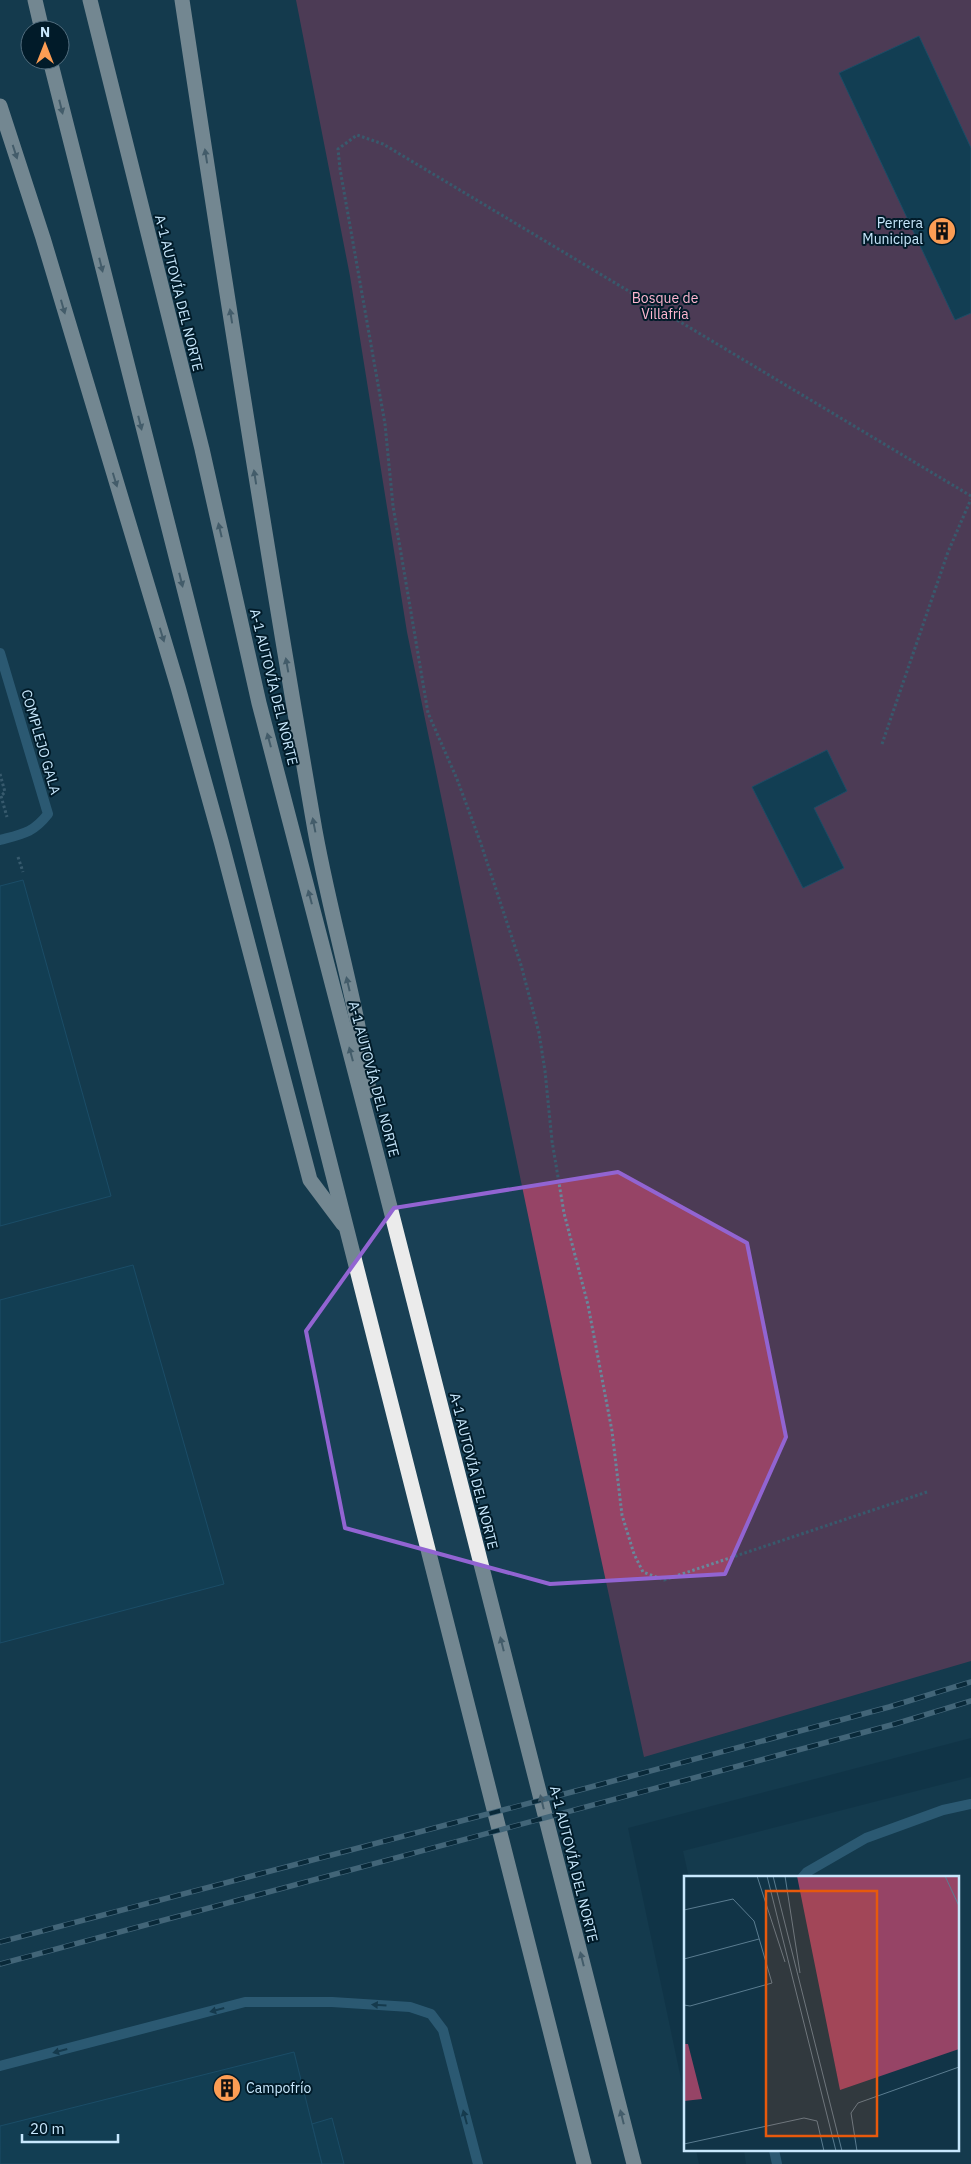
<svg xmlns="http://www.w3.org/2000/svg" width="971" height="2164" viewBox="0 0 971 2164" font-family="'IBM Plex Sans',sans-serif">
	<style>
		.built { fill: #194055; fill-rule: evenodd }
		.forest { fill: #964466 }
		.building { fill: #164963; stroke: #276a8d }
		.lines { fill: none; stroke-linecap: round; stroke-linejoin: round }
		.path { stroke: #67889c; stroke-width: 3; stroke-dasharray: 2.5 2.5; stroke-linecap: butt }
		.service { stroke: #4c86a7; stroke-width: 10 }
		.motorway { stroke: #ebebeb; stroke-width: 15 }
		.rail-casing { stroke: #7fa0b4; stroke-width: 5.5 }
		.rail { stroke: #011b29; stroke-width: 4; stroke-dasharray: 11; stroke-linecap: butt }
		.oneway { fill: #828d94 }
		.oneway2 { fill: #1b4055 }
		.marked { fill: none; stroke: #9264d2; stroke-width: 4; stroke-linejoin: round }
		.labels { text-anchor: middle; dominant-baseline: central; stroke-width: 4; stroke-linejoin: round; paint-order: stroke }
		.poi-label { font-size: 14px; fill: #c8e8fd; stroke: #011b29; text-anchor: end }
		.street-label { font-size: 14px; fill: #c8e8fd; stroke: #011b29 }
		.park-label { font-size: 14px; fill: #feb7d0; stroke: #011b29 }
		.inset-road { fill: none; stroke: #5a7c90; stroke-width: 1 }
		.view { fill: #e8590c; fill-opacity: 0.15; stroke: #e8590c; stroke-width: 2.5 }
		.inset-edge { fill: none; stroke: #c8e8fd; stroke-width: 2.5 }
	</style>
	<rect width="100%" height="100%" fill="#113447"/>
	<!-- built -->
	<g class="built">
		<path d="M0,0H971V1738L628,1828L685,2098V2150H696L699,2164H0ZM30,30H60V60H30Z"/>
		<path d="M971,1777V2164H746L744,2150H957V1878H689L683,1851Z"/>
	</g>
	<!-- forest -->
	<path class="forest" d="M296,0H971V1661L644,1757L561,1374L407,632L350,276Z"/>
	<!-- building -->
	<g class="building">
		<path d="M919,36L971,148V313L955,320L839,73Z"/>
		<path d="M827,750L847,791L814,808L844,868L803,888L752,787Z"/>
		<path d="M23,880L111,1196L0,1226V886Z"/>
		<path d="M133,1265L224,1584L0,1643V1300Z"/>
		<path d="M294,2052L322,2164H0V2126Z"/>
		<path d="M332,2118L344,2164H322L312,2124Z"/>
	</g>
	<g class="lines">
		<!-- path -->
		<g class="path">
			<path d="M882,744L948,552L971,499"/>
			<path d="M0,774L5,792L1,796"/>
			<path d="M1,796L7,817"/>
			<path d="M18,857L23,872"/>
			<path d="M927,1492L664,1580L643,1572L634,1554L622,1515L612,1431L588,1305L564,1213L552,1141L545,1071L539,1033L521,965L480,841L457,779L428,713L393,506L385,424L340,169L338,149L357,135L383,144L971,496"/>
		</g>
		<!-- service -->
		<g class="service">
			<path d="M0,653L48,814C33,833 23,834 0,840"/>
			<path d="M802,1878L807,1872L866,1838L943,1810L971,1804"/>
			<path d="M0,2066L245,2002H332L410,2007L431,2014L443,2030L478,2164"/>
			<path d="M774,2150L777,2164"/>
		</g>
		<!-- motorway -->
		<g class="motorway">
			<path d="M35,0L42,30"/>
			<path d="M90,0L202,449L259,703L376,1152L634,2164"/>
			<path d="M182,0C223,273 266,546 313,819C328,910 357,999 369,1091"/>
			<path d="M50,60L584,2164"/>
			<path d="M0,106L43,238L178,687L221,841L310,1180L343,1224"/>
		</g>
		<defs>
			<g id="rail">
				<path d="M0,1942L587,1788L889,1707L971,1682"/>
				<path d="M0,1964L895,1724L971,1701"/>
			</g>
		</defs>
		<!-- rail casing -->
		<use href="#rail" class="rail-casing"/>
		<!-- rail -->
		<use href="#rail" class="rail"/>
	</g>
	<!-- one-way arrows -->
	<defs><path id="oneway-solid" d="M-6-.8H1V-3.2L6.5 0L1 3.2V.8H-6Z" transform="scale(1.25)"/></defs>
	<g class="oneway">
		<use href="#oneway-solid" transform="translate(61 107) rotate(76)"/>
		<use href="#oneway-solid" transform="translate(15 152) rotate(72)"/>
		<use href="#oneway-solid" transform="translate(206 156) rotate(-99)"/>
		<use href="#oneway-solid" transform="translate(101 265) rotate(76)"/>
		<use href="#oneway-solid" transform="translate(63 307) rotate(74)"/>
		<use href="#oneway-solid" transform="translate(231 316) rotate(-99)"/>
		<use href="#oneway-solid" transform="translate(140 423) rotate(76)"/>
		<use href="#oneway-solid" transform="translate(255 477) rotate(-99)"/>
		<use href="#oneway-solid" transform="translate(115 480) rotate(73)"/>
		<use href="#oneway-solid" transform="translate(220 530) rotate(-103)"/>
		<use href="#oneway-solid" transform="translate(181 580) rotate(76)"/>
		<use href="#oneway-solid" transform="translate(162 635) rotate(73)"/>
		<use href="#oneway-solid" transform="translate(287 665) rotate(-100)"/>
		<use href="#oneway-solid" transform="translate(269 740) rotate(-105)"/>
		<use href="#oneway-solid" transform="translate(314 825) rotate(-101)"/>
		<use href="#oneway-solid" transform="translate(310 897) rotate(-105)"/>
		<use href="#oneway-solid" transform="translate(348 984) rotate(-103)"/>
		<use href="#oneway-solid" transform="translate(351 1054) rotate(-105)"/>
		<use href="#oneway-solid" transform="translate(502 1644) rotate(-104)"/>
		<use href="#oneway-solid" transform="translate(542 1802) rotate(-104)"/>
		<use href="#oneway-solid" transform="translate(582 1959) rotate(-104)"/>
		<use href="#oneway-solid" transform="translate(622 2117) rotate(-104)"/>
	</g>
	<g class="oneway2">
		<use href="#oneway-solid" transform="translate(379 2005) rotate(-176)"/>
		<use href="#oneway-solid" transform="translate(217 2010) rotate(165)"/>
		<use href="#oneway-solid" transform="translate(60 2051) rotate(165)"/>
		<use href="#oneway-solid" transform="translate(465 2117) rotate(-105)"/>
	</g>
	<!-- marked area -->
	<path d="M0 0H971V2164H0ZM618,1172L747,1243L786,1437L725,1574L550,1584L345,1528L306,1331L394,1208Z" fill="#113447" fill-opacity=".55" fill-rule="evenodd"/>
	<path class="marked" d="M618,1172L747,1243L786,1437L725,1574L550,1584L345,1528L306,1331L394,1208Z"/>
	<!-- icons -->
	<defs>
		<symbol id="building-disc" viewBox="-11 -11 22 22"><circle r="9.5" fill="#fc9d54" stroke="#011b29"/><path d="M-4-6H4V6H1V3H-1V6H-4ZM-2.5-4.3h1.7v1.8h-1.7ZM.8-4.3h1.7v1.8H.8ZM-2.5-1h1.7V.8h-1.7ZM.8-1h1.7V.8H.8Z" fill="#111"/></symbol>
	</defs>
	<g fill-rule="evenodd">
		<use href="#building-disc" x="926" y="215" width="32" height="32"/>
		<use href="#building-disc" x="211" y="2072" width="32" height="32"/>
	</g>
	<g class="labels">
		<!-- poi labels -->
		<g class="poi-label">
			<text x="923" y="223">Perrera<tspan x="923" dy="16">Municipal</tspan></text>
			<text x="246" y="2088" text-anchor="start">Campofrío</text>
		</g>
		<!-- street labels -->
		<g class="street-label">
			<text transform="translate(179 293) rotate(76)">A-1 AUTOVÍA DEL NORTE</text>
			<text transform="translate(274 687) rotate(76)">A-1 AUTOVÍA DEL NORTE</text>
			<text transform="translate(41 742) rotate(74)">COMPLEJO GALA</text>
			<text transform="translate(374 1079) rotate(75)">A-1 AUTOVÍA DEL NORTE</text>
			<text transform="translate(474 1471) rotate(76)">A-1 AUTOVÍA DEL NORTE</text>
			<text transform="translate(574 1864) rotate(76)">A-1 AUTOVÍA DEL NORTE</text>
		</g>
		<!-- park labels -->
		<g class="park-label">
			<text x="665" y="298">Bosque de<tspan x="665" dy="16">Villafría</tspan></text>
		</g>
	</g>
	<!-- overview -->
	<g transform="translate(684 1876)">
		<rect width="275" height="275" fill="#113447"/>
		<path d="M113,0H275V173L156,214ZM0,168H4L18,223L0,225Z" fill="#964466"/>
		<path class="inset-road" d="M73,0L101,86M83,0L152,275M89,0L158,275M101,0L116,97M261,0L275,30M0,34L49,23L70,45L88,107L6,130L0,129M0,83L75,63M0,268L120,242L133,245L140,275M173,275L167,237L174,227L275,191"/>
		<path class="view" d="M82,15H193V260H82Z"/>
		<rect width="275" height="275" class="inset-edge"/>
	</g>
	<!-- north arrow -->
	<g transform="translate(45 45)"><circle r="24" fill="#011b29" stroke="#516d7e"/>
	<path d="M0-4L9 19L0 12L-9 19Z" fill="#fc9d54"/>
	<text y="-8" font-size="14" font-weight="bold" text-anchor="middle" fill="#c8e8fd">N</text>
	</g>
	<!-- scale -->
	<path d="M22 2134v8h96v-8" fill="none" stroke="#c8e8fd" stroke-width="2.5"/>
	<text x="30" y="2134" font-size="15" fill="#c8e8fd" stroke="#011b29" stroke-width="4" paint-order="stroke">20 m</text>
</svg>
